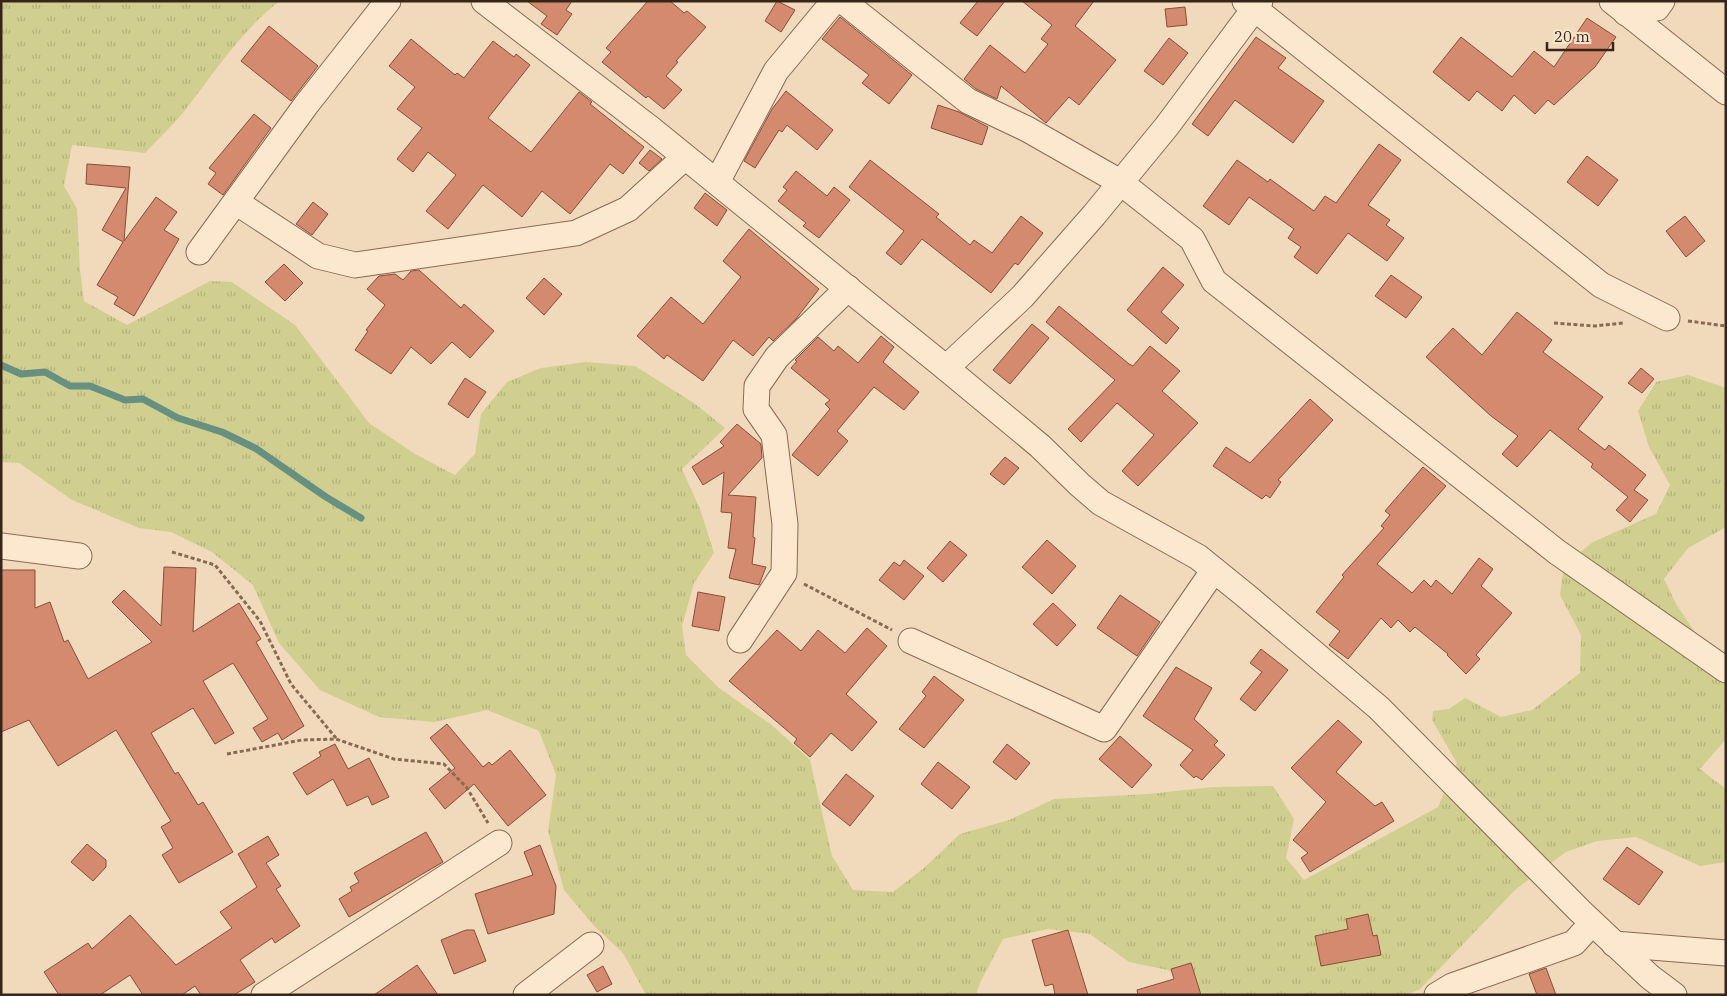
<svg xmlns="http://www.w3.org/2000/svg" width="1727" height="996" viewBox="0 0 1727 996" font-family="'IBM Plex Serif',serif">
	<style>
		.grass { fill: url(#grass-tufts) }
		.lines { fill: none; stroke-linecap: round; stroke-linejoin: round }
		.stream { stroke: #679080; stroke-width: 7 }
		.building { fill: #d38a6e; stroke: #8b4d38 }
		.minor-casing { stroke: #8a6954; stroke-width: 27 }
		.path { stroke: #8a6954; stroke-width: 3; stroke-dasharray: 4 2.5; stroke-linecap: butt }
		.minor { stroke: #fce8cf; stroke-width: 25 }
	</style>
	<defs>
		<pattern id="grass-tufts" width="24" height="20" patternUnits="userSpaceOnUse" patternTransform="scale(1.25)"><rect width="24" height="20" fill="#d0cf8f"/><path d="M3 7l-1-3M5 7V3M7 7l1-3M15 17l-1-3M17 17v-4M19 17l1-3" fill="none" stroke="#b3b27b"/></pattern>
	</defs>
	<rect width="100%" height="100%" fill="#f1dabc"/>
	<!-- grass -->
	<path class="grass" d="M1,1H280C240,31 213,75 182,114C171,127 157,140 145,153L72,145L64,186L77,209L80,270L84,301L127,325L210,281L232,282L295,325L369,423L415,454L455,475L475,454L481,414L507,382L541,368L586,362L635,366L694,403L725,428L682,469L700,509L714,553L694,583L682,626L686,655L719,688L773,726L810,760L832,856L853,890L893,892L924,868L960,834L1009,820L1054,799L1149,794L1212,787L1273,786L1294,819L1286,858L1304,880L1438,807L1457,763L1432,720L1433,711L1449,709L1465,698L1501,717L1532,710L1580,673L1581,635L1560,595L1564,565L1593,542L1656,514L1670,485L1649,447L1638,411L1656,382L1688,375L1726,388V527L1688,548L1664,579L1676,604L1725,677L1726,739L1700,769L1726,789V862L1700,866L1636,837L1597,841L1566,852L1515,890L1420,989L1407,995H1205L1168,970L1129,962L1090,934L1048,929L1003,939L980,983L976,995H646L623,953L595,927L564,890L548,831L556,775L539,731L487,710L434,722L379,717L320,690L279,643L253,585L212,552L171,532L139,528L72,500L19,463L1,462Z"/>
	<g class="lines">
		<!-- stream -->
		<path class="stream" d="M1,365L21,374L45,372L70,386H90L125,400L143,399L178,418L222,432L255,448L326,497L361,518"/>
	</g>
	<!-- building -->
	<g class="building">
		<path d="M527,1H572L566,10L572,14L557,35L541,24L547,16Z"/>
		<path d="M648,1H670L684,13L687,11L706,27L676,61L678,62L666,76L682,90L664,109L648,96L646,98L602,62L611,52L606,48Z"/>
		<path d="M777,1L795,10L781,32L765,21Z"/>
		<path d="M978,1H1005L977,36L960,23Z"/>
		<path d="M1022,1H1094L1075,26L1116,60L1079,105L1069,97L1046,123L1001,86L997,99L976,89L964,79L990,45L1025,73L1048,44L1041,39L1052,25Z"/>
		<path d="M1185,7L1187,25L1167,27L1165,9Z"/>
		<path d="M840,17L912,75L889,104L862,83L869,75L822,39Z"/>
		<path d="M1587,18L1616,37L1595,67L1554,105L1548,100L1535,114L1514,95L1502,111L1477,91L1469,101L1433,72L1461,37L1512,77L1534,51L1554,67Z"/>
		<path d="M269,26L318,66L291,101L241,61Z"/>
		<path d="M1256,37L1286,58L1278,68L1324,101L1293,143L1235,100L1208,136L1192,124Z"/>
		<path d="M1169,38L1188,53L1163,85L1144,71Z"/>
		<path d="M411,39L455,75L457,73L464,78L493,41L514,57L516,54L530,65L488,118L531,152L579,92L592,102L590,104L644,147L623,174L610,164L570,214L542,191L522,217L483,185L448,229L426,211L456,175L428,152L413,172L397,159L422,128L397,109L415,87L389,66Z"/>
		<path d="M786,91L833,130L817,150L787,125L782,132L779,130L755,168L744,161L772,109Z"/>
		<path d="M938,105L959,112L988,127L982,145L931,128Z"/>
		<path d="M254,114L271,128L223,195L208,184L216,173L209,168Z"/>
		<path d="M1379,144L1401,160L1368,205L1390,220L1386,225L1404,238L1387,261L1348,233L1317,274L1294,257L1301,247L1288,238L1294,229L1249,197L1229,225L1203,206L1237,160L1268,182L1270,179L1314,211L1325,196L1336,203Z"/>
		<path d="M650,150L662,159L649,171L639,163Z"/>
		<path d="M1587,156L1618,180L1598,206L1567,182Z"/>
		<path d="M870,160L939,214L936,217L970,245L974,240L992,253L1021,216L1043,233L1018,265L1015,263L991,293L922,239L901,265L886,253L904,231L849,187Z"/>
		<path d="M87,164L130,167L124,241L156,197L177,212L164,230L179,239L134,316L114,304L118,297L97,285L123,242L102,230L126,188L86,184Z"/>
		<path d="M796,171L827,196L834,187L850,200L819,238L803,226L806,223L778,201L787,190L783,187Z"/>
		<path d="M705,193L727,210L717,226L694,208Z"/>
		<path d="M313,202L328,214L312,235L296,224Z"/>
		<path d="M1685,216L1705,241L1686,257L1666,231Z"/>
		<path d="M749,229L819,289L796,319L773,341L769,337L753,356L733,340L703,381L667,355L664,359L637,336L671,297L703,324L741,277L723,261Z"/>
		<path d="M284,264L303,283L285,301L265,282Z"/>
		<path d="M1163,267L1184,285L1161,312L1179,328L1166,344L1127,310Z"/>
		<path d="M419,270L461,308L464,304L494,331L470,358L452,342L431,364L411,347L391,374L355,350L368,331L366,330L385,305L367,289L379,276L395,274L403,280L411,271Z"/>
		<path d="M1391,275L1422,297L1406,318L1375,296Z"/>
		<path d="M544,278L562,294L544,315L526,298Z"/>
		<path d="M1059,306L1129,364L1133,366L1150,346L1180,371L1162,391L1198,423L1138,486L1122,471L1154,435L1117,403L1081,442L1068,429L1115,380L1046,322Z"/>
		<path d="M1517,312L1552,340L1543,352L1603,397L1578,429L1605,450L1609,445L1646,475L1634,490L1648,500L1630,522L1616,510L1628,497L1591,467L1593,464L1550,430L1517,467L1502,454L1518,436L1491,416L1426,357L1453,328L1482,355Z"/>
		<path d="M1032,324L1049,338L1010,384L993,370Z"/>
		<path d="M881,336L894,347L883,362L919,392L904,410L874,387L837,431L848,441L818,476L792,455L830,409L825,404L830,400L791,368L797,361L795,360L818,337L834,351L838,346L858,363Z"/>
		<path d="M1641,368L1654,379L1642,393L1628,383Z"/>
		<path d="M465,378L486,392L468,418L448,404Z"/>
		<path d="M1310,399L1333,420L1278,480L1281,482L1270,498L1266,495L1262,499L1213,466L1226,447L1250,463Z"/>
		<path d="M737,424L761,444L762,458L728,495L756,497L753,537L755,538L752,564L766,567L759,585L729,578L736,549L728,548L732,513L721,512L724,472L703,485L692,467L724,446L720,442Z"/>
		<path d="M1005,457L1019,468L1004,485L990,474Z"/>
		<path d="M1423,467L1446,486L1377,564L1412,593L1424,580L1431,587L1436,580L1452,594L1479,558L1493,569L1481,586L1512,613L1476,655L1480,659L1466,674L1447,655L1448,654L1415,627L1410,632L1398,620L1391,628L1381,618L1348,659L1329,645L1340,631L1316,612L1344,577L1342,575L1384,528L1381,526L1390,515L1385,511Z"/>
		<path d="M1047,540L1076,566L1052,594L1022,567Z"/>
		<path d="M950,541L967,555L943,582L927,568Z"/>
		<path d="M904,560L924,576L904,600L879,580L894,562L900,566Z"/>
		<path d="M164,567L196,568L193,632L239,603L261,639L256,642L304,726L282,740L278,733L262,742L253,728L268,719L233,663L203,681L234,733L215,744L193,708L151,733L175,774L178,772L198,805L203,802L233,852L179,883L162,855L173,848L161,827L171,821L116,730L58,766L29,720L1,732V570H35V608L50,602L64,642L68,640L88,679L152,642L112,602L124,590L161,626Z"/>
		<path d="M698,592L725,597L719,631L692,626Z"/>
		<path d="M1120,595L1160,622L1137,656L1097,628Z"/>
		<path d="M1053,603L1076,625L1057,646L1033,624Z"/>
		<path d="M867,628L887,646L846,694L877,722L852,751L831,733L810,757L794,743L797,739L729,681L777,630L801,651L818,630L845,653Z"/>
		<path d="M1261,649L1288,670L1255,711L1240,699L1262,672L1250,663Z"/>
		<path d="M1176,667L1212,688L1194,719L1218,741L1214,745L1225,755L1202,780L1196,776L1194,778L1180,765L1193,750L1143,716Z"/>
		<path d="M934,676L964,700L924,748L899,729L926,696L922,692Z"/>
		<path d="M1338,720L1362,742L1336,772L1375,806L1382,802L1394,821L1310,872L1301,858L1308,853L1293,840L1326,802L1291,768Z"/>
		<path d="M447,724L483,767L489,762L492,765L510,750L546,795L508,826L474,784L445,809L429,789L455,768L430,738Z"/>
		<path d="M1120,736L1152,765L1132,788L1099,759Z"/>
		<path d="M335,744L348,769L369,758L389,797L372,805L368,796L347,806L333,779L307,795L293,773L321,756L319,752Z"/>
		<path d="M1007,744L1030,763L1016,780L993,762Z"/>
		<path d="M938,762L970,787L952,809L921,784Z"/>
		<path d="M846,774L874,796L850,826L822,804Z"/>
		<path d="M426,832L443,862L349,917L339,899L352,891L350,887L359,882L354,873Z"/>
		<path d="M268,836L279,855L266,863L281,886L276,889L300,926L275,943L272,938L240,960L255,982L234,995H201L195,986L182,995H143L130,975L100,995H59L44,972L88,943L92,949L130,915L176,965L232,928L220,912L257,887L238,854Z"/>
		<path d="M87,844L106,860V867L93,881L71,862Z"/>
		<path d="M540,845L556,886L554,914L488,934L475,894L533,875L524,852Z"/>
		<path d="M1627,847L1663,872L1639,905L1603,879Z"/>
		<path d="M1368,914L1373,936L1377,935L1381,955L1321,966L1315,936L1348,929L1346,919Z"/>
		<path d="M466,930H474L486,961L454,974L441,940Z"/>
		<path d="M1068,930L1088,995H1055L1053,984L1045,986L1032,940Z"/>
		<path d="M1191,963L1201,995H1138L1137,990L1174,979L1171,969Z"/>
		<path d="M417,965L438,995H374Z"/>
		<path d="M603,966L612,984L597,992L587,975Z"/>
		<path d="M1546,968L1556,995H1537L1529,974Z"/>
	</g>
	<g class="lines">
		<defs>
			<g id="minor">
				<path d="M484,1L651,129L946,368L1040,446L1080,485L1101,503L1198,557L1245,595L1379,708L1580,911L1650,977L1674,995"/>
				<path d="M843,1L968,101L1027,129L1120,182L1192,239L1214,281L1557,552L1726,670"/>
				<path d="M1245,1L1601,285L1667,318"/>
				<path d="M1612,1L1726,92"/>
				<path d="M1626,13L1657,8L1662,1"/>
				<path d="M717,182L776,71L834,1"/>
				<path d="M236,202L318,256L355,265L576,233L628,209L685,157"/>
				<path d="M199,252L306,105L388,1"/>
				<path d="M946,368L1022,297L1094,215L1167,126L1260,1"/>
				<path d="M1,546L79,556"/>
				<path d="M740,640L784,573L785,524L774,435L756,409L757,386L777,357L848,288"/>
				<path d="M911,641L1104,729L1214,570"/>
				<path d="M1614,944L1726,953"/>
				<path d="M264,995L499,843"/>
				<path d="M526,995L591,945"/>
				<path d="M1437,995L1452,986L1574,943L1592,923"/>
			</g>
		</defs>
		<!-- minor casing -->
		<use href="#minor" class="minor-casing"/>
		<!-- path -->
		<g class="path">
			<path d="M1688,321L1726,326"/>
			<path d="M1554,323L1595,326L1623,323"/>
			<path d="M172,552L215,565L260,621L291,684L336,738"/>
			<path d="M804,584L892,630"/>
			<path d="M227,754L302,740L336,739L394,759L444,764L467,788L488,823"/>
		</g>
		<!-- minor -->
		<use href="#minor" class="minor"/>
	</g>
	<!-- border -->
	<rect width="1727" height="996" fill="none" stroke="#38251a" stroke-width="5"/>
	<!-- scale -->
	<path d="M1547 42v8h66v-8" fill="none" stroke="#38251a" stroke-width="2.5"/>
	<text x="1554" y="42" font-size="15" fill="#38251a" stroke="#f8e5cc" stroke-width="4" paint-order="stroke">20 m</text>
</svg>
